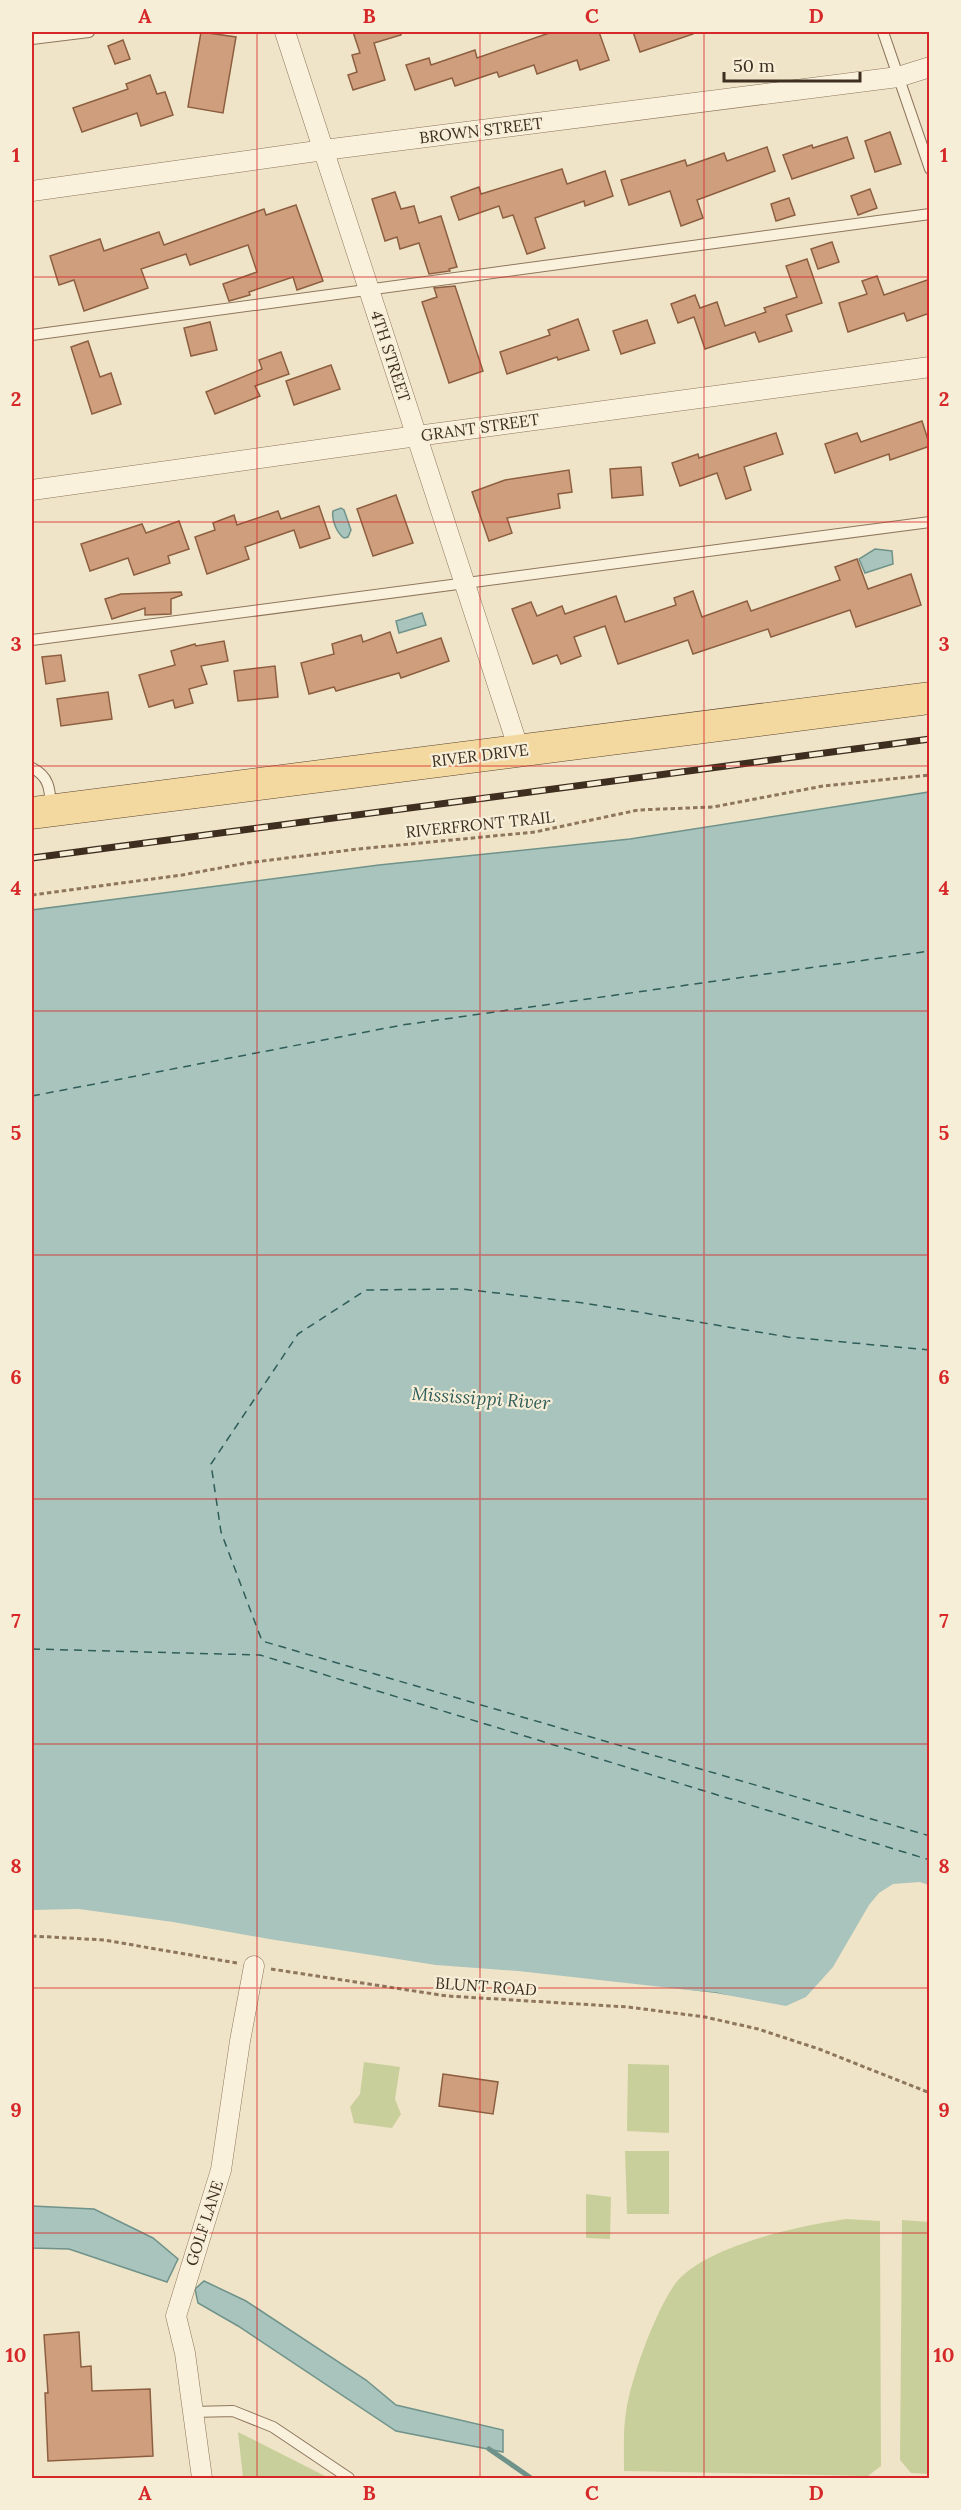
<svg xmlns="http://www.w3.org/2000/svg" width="961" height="2510" viewBox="0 0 961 2510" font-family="Lora,serif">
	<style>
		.green { fill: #c9cf9b }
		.water { fill: #a9c4bc; stroke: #6f938a; stroke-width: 1.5 }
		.pier { fill: #f0e4c8 }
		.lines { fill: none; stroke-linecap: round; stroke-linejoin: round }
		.stream { stroke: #6f938a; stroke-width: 5 }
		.ferry { stroke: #2f5d5a; stroke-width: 1.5; stroke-dasharray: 8 6; stroke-linecap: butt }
		.building { fill: #cf9f7d; stroke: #8d5f41; stroke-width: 1.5 }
		.lane-casing { stroke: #8d765c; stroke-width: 12 }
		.street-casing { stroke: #8d765c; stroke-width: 21 }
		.primary-casing { stroke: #5b4430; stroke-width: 33 }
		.path { stroke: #8d765c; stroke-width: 3; stroke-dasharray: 4.5 3; stroke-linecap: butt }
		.lane { stroke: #faf1dc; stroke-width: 10 }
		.street { stroke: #faf1dc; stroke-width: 20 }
		.primary { stroke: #f3d9a0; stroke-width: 32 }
		.rail-casing { stroke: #3d2e20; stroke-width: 7 }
		.rail { stroke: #f7eed8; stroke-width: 4.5; stroke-dasharray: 14; stroke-linecap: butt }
		.grid { fill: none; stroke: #d62828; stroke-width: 1.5; stroke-opacity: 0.55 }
		.labels { text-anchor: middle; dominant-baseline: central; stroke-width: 4.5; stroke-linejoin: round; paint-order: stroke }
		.street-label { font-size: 16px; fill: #3d2e20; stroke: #f7eed8 }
		.water-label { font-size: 18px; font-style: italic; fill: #2f5d5a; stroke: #f7eed8 }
		.neatline { fill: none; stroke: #d62828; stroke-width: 2 }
		.grid-label { font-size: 20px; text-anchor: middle; font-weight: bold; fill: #d62828 }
	</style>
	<rect width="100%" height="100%" fill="#f0e4c8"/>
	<!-- green -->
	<g class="green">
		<path d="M364,2062L400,2067L395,2099L401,2114L392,2128L354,2123L350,2107L360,2094Z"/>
		<path d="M628,2064L669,2065V2133L627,2131Z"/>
		<path d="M625,2151H669V2214H627Z"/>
		<path d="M586,2194L611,2197L610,2239L586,2238Z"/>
		<path d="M847,2219L880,2221L881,2466L868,2476L624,2471C624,2451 623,2431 626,2412C631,2378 655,2312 675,2284C703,2246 802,2225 847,2219Z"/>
		<path d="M902,2220L929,2222V2474L911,2473L900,2460Z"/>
		<path d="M238,2432L329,2478H243Z"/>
	</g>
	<!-- water -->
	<g class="water">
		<path d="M341,508L344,510L351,530L348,537L344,538C338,534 331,521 333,511Z"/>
		<path d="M875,549L892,551L893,564L865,573L859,559Z"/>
		<path d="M422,613L426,625L399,633L396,621Z"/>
		<path d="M929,792V1891L912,1886L879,1900L821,1994L785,2011L716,1993L425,1970L77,1911H32V910L379,865L630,839Z"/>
		<path d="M32,2206L94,2209L153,2238L178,2259L167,2282L69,2249L32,2248Z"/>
		<path d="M204,2281L246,2301L366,2380L396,2405L503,2430V2452L396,2431L238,2326L198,2303L195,2289Z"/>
	</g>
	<!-- pier -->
	<path class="pier" d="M920,1882L929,1885L930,1894L913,1889L881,1902L823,1996L785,2014L715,1996L425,1973L264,1948L77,1914H32V1910L79,1909L173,1922L269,1939L436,1965L518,1971L716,1993L786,2006L806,1997L833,1967L869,1905L879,1893L893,1884Z"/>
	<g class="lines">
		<!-- stream -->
		<path class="stream" d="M489,2449L531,2478"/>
		<!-- ferry -->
		<g class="ferry">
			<path d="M32,1096L402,1025L930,951"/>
			<path d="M930,1350L788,1337L584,1303L462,1289L366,1290L298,1334L211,1464L221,1532L262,1641L930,1836"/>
			<path d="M32,1649L260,1655L930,1860"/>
		</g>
	</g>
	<!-- building -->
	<g class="building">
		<path d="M201,32L236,37L223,113L188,107Z"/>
		<path d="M353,32H401V35L374,43L385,80L353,90L348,75L357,72L352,55L360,53Z"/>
		<path d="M552,32H599L609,60L580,70L577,60L537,74L534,65L499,77L497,72L455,86L452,78L415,90L406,65L429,58L431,65L475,50L477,58Z"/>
		<path d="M633,32H693V34L640,52Z"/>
		<path d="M123,40L130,59L115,64L108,46Z"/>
		<path d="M150,75L157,94L165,92L173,115L141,126L137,113L82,132L73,108L128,89L126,84Z"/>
		<path d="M890,132L901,164L875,172L865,141Z"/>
		<path d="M847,137L854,158L792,179L783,155L812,145L813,148Z"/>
		<path d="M767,147L775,171L697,200L703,218L681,226L670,191L629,205L621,180L685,160L687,166L724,153L727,161Z"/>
		<path d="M562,169L567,184L605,171L613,196L585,206L584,201L535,218L545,248L527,254L513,215L503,218L499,206L459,220L451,197L479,187L481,194Z"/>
		<path d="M870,189L877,208L858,215L851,196Z"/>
		<path d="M395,192L401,209L414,206L419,223L441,216L457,267L449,269L450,271L429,274L419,243L400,249L397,237L385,241L372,199Z"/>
		<path d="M789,198L795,215L776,221L771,204Z"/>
		<path d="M296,205L323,281L297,290L293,277L249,292L250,295L229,301L223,284L257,272L248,245L190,265L186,254L141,269L148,288L84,311L74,280L59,285L50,256L100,239L104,251L159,232L164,245L264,209L266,215Z"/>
		<path d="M832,242L839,262L818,269L811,249Z"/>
		<path d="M807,259L822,303L786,315L792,331L759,342L755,332L705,349L694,317L678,323L671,304L695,295L700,308L717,302L725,326L766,312L764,308L797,297L786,266Z"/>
		<path d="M877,276L884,295L930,279V313L907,321L904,313L848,332L839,303L867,294L862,281Z"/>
		<path d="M455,286L483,371L449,383L422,302L437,297L434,288Z"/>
		<path d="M578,319L589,350L558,360L557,357L507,374L500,352L550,335L548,330Z"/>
		<path d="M647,320L655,343L621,354L613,331Z"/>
		<path d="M210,322L217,350L191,356L184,328Z"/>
		<path d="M88,341L100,377L111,373L121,404L92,414L71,347Z"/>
		<path d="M281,352L289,374L255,386L260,396L215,414L206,392L262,369L259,360Z"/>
		<path d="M331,365L340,389L294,405L286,381Z"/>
		<path d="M922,421L930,446L890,460L889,454L835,473L825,444L857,433L861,442Z"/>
		<path d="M776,433L783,454L744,467L751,490L726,499L717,473L680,486L672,463L698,454L699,458Z"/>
		<path d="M641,467L643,495L612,498L610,469Z"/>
		<path d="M569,470L572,492L558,494L560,508L507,518L512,533L489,541L472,492L505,480Z"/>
		<path d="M396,495L413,543L373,556L357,509Z"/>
		<path d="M319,506L330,538L300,548L294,530L245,547L249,559L207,574L195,537L215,530L213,523L234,515L237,525L278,511L281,519Z"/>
		<path d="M179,521L189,549L168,556L170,563L134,575L128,558L90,571L81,544L142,524L146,533Z"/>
		<path d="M857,559L868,589L911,574L921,605L856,627L850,610L771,637L768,629L693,654L688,640L618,664L605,626L574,637L581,656L561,664L557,655L533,664L512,609L531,602L537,616L562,606L565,614L616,596L625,622L676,605L674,598L693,591L702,617L747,601L751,611L840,580L835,567Z"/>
		<path d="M181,592L182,595L171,599V614L145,615V608L112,619L105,599L121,594Z"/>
		<path d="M390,632L397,653L441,638L449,661L401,678L399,673L336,691L334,687L309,694L301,663L334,654L332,644L361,635L363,642Z"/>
		<path d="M224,641L228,661L201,666L207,684L189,689L193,703L175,708L173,700L149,707L139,675L175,665L171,651L195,644L196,646Z"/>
		<path d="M61,655L65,681L46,684L42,657Z"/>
		<path d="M275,666L278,697L238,701L234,671Z"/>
		<path d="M108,692L112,719L61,726L57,699Z"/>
		<path d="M443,2074L498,2082L493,2114L439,2106Z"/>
		<path d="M79,2332L81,2367L91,2366L92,2391L150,2389L153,2456L48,2461L45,2393H48L44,2335Z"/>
	</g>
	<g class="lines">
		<defs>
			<g id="lane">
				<path d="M883,32L930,169"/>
				<path d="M32,39L89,32"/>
				<path d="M32,335L930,214"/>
				<path d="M32,640L930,522"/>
				<path d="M32,768C49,776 50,789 51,807"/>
				<path d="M193,2412L233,2411L273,2427L349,2478"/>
			</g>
			<g id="street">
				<path d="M285,32L519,750"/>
				<path d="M32,191L324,150L898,77L930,67"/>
				<path d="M32,490L417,436L930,367"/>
				<path d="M202,2478L185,2353L176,2316L221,2170L240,2041L254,1966"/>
			</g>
			<path id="primary" d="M32,813L930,698"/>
		</defs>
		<!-- lane casing -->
		<use href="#lane" class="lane-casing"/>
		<!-- street casing -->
		<use href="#street" class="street-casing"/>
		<!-- primary casing -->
		<use href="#primary" class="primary-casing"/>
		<!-- path -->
		<g class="path">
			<path d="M32,895L182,875L247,863L358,849L535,832L638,810L713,807L823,786L930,775"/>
			<path d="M32,1936L104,1940L237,1963"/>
			<path d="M271,1969L447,1996L628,2007L705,2017L758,2029L819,2049L930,2093"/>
		</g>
		<!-- lane -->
		<use href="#lane" class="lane"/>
		<!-- street -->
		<use href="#street" class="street"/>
		<!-- primary -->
		<use href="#primary" class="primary"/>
		<defs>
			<path id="rail" d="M32,858L930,739"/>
		</defs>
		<!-- rail casing -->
		<use href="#rail" class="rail-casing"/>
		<!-- rail -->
		<use href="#rail" class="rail"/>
	</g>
	<!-- grid -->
	<path class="grid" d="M257,32V2478M480,32V2478M704,32V2478M32,277H930M32,522H930M32,766H930M32,1011H930M32,1255H930M32,1499H930M32,1744H930M32,1988H930M32,2233H930"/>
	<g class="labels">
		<!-- street labels -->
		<g class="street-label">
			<text transform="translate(481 130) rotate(-7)">BROWN STREET</text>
			<text transform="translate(391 356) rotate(72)">4TH STREET</text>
			<text transform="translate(480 427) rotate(-8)">GRANT STREET</text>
			<text transform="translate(480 755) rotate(-7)">RIVER DRIVE</text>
			<text transform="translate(480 824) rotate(-6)">RIVERFRONT TRAIL</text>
			<text transform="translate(486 1986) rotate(4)">BLUNT ROAD</text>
			<text transform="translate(204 2223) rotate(-72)">GOLF LANE</text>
		</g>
		<!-- water labels -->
		<g class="water-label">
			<text transform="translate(481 1398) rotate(4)">Mississippi River</text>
		</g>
	</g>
	<!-- border -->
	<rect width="961" height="2510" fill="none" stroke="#f7eed8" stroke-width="66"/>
	<!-- scale -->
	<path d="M724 72v9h136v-9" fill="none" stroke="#3d2e20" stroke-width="3"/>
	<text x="733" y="72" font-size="18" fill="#3d2e20" stroke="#f7eed8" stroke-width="4.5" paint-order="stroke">50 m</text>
	<rect x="33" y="33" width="895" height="2444" class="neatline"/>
	<g class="grid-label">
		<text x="145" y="23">A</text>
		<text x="369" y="23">B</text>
		<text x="592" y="23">C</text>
		<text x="816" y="23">D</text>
		<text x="16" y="162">1</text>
		<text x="944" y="162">1</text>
		<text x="16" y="406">2</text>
		<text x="944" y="406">2</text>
		<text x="16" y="651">3</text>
		<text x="944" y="651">3</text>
		<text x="16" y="895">4</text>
		<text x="944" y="895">4</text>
		<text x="16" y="1140">5</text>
		<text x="944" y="1140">5</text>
		<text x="16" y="1384">6</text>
		<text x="944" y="1384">6</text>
		<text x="16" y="1628">7</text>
		<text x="944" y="1628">7</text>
		<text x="16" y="1873">8</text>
		<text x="944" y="1873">8</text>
		<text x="16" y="2117">9</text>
		<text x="944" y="2117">9</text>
		<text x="16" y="2362">10</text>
		<text x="944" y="2362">10</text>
		<text x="145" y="2500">A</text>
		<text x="369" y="2500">B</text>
		<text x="592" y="2500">C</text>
		<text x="816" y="2500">D</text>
	</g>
</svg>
